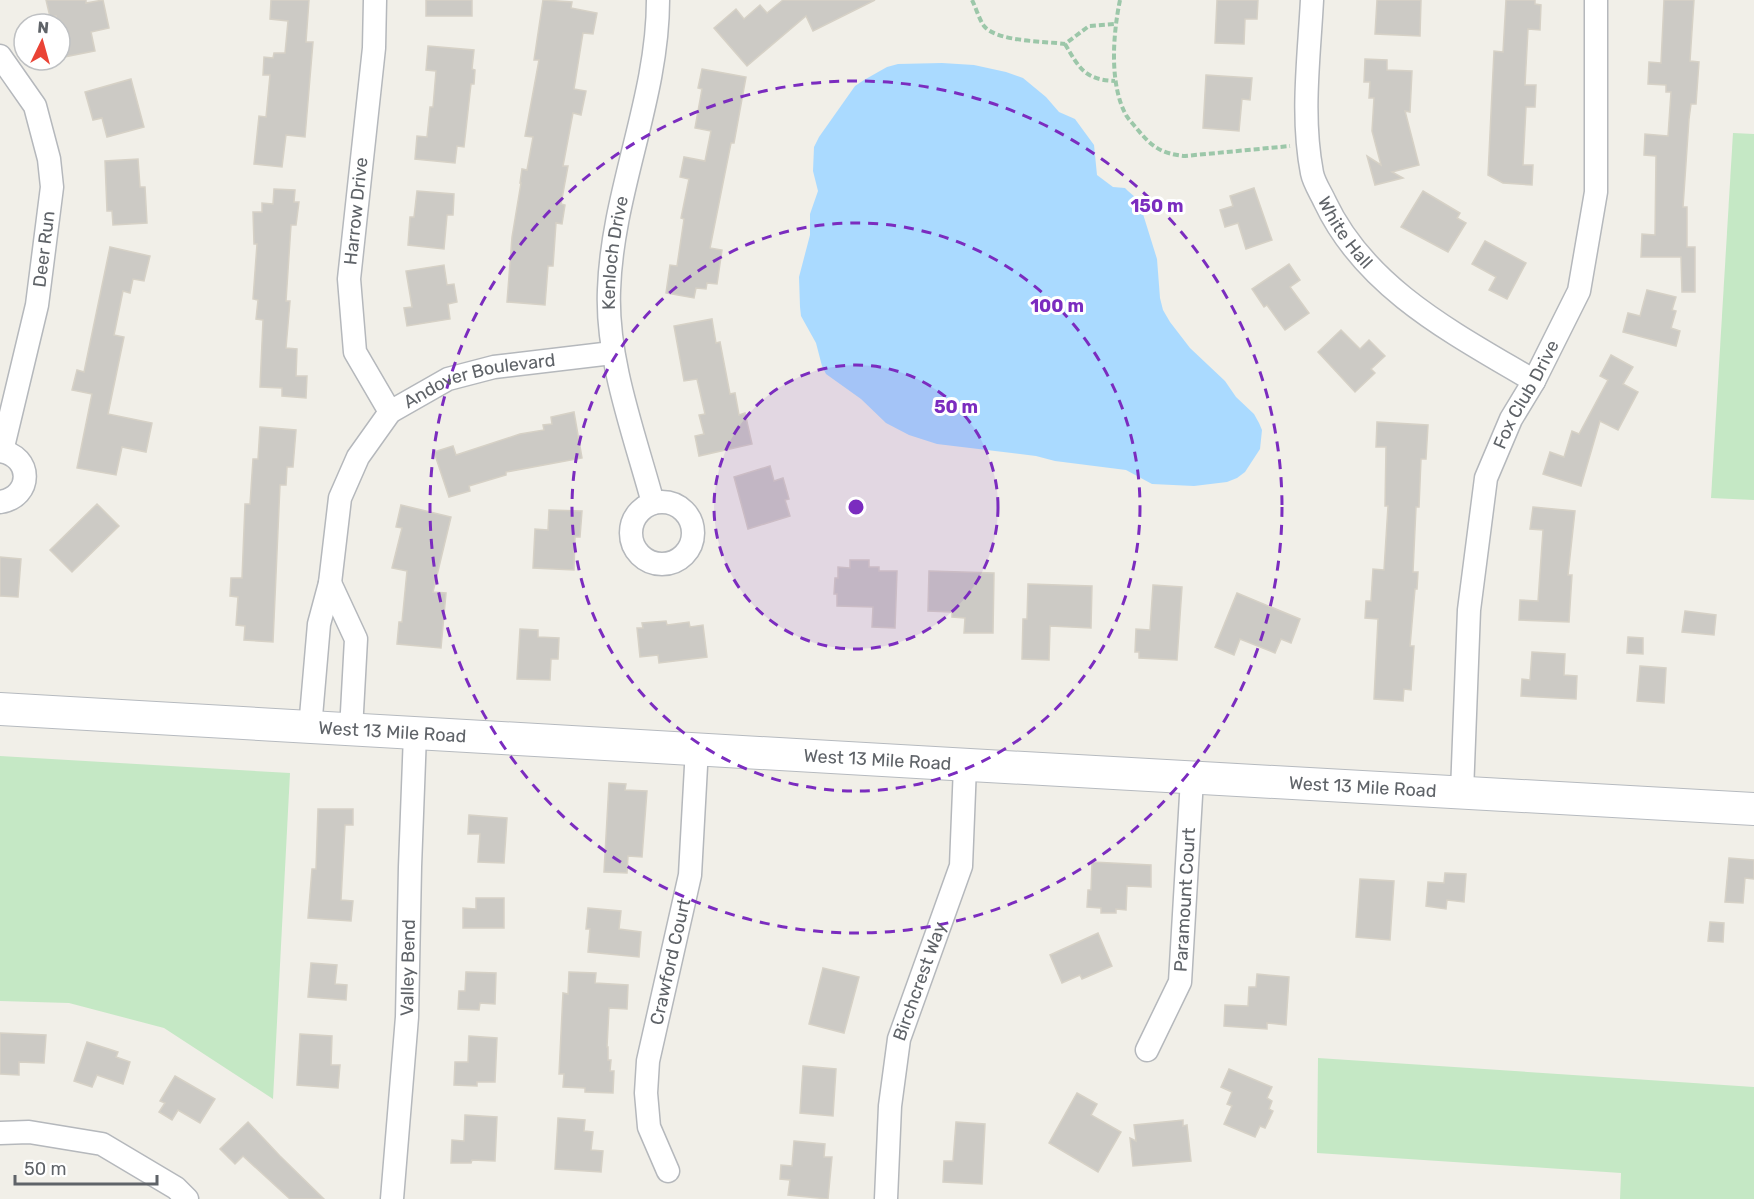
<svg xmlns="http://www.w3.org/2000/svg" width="1754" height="1199" viewBox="0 0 1754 1199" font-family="Rubik,sans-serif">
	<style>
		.green { fill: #c5e8c5 }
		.water { fill: #aadaff }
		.building { fill: #cccac5; stroke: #d6d1c6; stroke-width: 1.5 }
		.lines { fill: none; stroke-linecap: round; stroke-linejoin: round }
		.street-casing { stroke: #b5b8bc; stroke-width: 25 }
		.secondary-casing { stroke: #b6babf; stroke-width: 34 }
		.path { stroke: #9cc7a9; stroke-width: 4; stroke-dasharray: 6 3; stroke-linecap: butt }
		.street { stroke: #fff; stroke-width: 22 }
		.secondary { stroke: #fff; stroke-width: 32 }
		.ring { fill: none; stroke: #7b2cbf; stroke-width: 3; stroke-dasharray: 10 8 }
		.labels { text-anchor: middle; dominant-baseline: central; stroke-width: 6; stroke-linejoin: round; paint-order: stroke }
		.street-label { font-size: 18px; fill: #5f6368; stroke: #fff }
		.centre { fill: #7b2cbf; stroke: #fff; stroke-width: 3 }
		.ring-label { font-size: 18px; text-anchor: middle; font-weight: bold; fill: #7b2cbf; stroke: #fff; stroke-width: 6; stroke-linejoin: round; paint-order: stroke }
	</style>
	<rect width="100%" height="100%" fill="#f1efe8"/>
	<!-- green -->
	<g class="green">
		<path d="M1733,133L1754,134V500L1711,498Z"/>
		<path d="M0,756L290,773L273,1099L164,1028L69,1003L0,1001Z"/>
		<path d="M1318,1058L1754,1087V1199H1620L1621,1173L1317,1153Z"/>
	</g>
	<!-- water -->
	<path class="water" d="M942,63L974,65L1006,72L1023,78L1046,97L1059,112L1075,119L1094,145L1097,175L1113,187L1125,188L1128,191L1135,197L1143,214L1157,259L1160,298L1163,310L1170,322L1190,348L1225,381L1236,397L1254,414L1259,423L1262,430L1260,449L1245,472L1237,478L1227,482L1194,486L1152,484L1126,470L1055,461L1036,456L937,444L909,435L886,423L861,399L826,374L822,366L816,343L801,316L800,307L799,277L810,235V214L818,191L813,171L814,147L819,137L855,86L864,80L887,67L898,64Z"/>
	<!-- building -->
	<g class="building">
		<path d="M46,0H86V3L103,0L109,28L91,32L95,51L64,57L60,38V24H57L56,16L50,17Z"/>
		<path d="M271,0H309L306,42H313L305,137L286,135L282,167L254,164L259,116L266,117L270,75H263L264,57L273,58L274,53H285L288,21L270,19Z"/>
		<rect x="426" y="0" width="46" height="16"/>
		<path d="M543,0L572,2L571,8L597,13L593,34L583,33L574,89L586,91L581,115L573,113L563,166H568L561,204L565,205L562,224L556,223L553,266H548L545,305L507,302L512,237L521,183H520L522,169L527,170L533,137L525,136L539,60H534Z"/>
		<path d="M783,0H875L813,31L806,16L747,66L714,28L736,9L744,19L760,5L767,13Z"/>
		<path d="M1217,0H1258L1257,19H1245L1244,44L1215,43Z"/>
		<path d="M1377,0H1421L1420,36L1375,34Z"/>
		<path d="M1506,0H1535V4L1541,5L1540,30L1528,29L1525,85H1536L1535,107H1526L1523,165H1533L1532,185L1503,183L1488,175L1494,51L1503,52Z"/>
		<path d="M1664,0H1694L1690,61L1699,62L1696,104H1691L1689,119L1683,207H1687V247H1695V292H1682L1681,257H1641L1642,234L1655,235L1656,156L1644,155L1645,134L1668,136L1671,92H1666V85L1648,84L1649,62L1661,63Z"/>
		<path d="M428,46L474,50L472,69L475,70L474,84H471L464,147L457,146L455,163L415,159L417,136L427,137L430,107H433L436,71L426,70Z"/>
		<path d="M1365,59L1387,60V70L1412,71L1410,112L1405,111L1419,165L1392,172L1403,178L1375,185L1367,156L1381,165L1372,131L1374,98H1369L1370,82H1364Z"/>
		<path d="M702,69L746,77L734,143H731L710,248L722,250L717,284L707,283L706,289L696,288L694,298L666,293L670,265L677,266L684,219L681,218L689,179L680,177L684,157L705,161L711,131L695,128L702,89L698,88Z"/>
		<path d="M1206,75L1252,78L1250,100L1242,99L1239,131L1203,128Z"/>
		<path d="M131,79L144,127L107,137L102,118L93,120L85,92Z"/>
		<path d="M138,159L140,187H145L147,223L113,225L112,211H107L105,161Z"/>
		<path d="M1254,188L1272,240L1246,249L1238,223L1225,227L1220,210L1233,206L1230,196Z"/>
		<path d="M274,189L295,190L294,202H299L296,225H291L286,301H290L286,348L297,349L296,376H307L306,398L282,396V388L260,387L263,320L256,319L258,300L253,299L257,244H254L253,212H262V203L273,204Z"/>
		<path d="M417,191L454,194L453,215H447L444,249L408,245L410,217H414Z"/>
		<path d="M1423,191L1460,213L1457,218L1466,223L1448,252L1401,227Z"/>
		<path d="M1485,241L1526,263L1507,299L1489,290L1496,277L1472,264Z"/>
		<path d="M110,247L150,256L144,281L133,279L130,293L123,291L114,335L124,337L108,414L152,423L146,452L122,447L116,475L77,468L92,394L72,390L77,370L84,372Z"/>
		<path d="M1289,264L1300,280L1290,287L1309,313L1285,330L1267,305L1264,307L1252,289Z"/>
		<path d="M444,265L447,285L454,284L457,302L448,304L450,319L407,326L404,308L412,307L406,271Z"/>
		<path d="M1647,290L1676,297L1672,310L1676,311L1671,328L1680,331L1676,346L1623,332L1628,313L1640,316Z"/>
		<path d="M712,319L716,343L720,342L730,394L735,393L739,415L745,413L752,444L699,456L695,436L704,434L699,415L705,414L697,379L684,381L674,326Z"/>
		<path d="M1341,330L1360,349L1369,340L1385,356L1371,369L1375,373L1355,392L1318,352Z"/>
		<path d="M1611,355L1633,367L1623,384L1638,392L1618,430L1600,421L1581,486L1543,474L1550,452L1564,457L1572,431L1579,434L1608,380L1600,376Z"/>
		<path d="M574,412L582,458L506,472V475L469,486L470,491L449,497L434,452L453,446L456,455L520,434L544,430L543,425L552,424L551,417Z"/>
		<path d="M1377,422L1428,425L1426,459H1421L1419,507H1416L1413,572H1418L1417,589H1415L1410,646H1414L1411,690L1404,689L1403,701L1374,699L1378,619L1365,618L1366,601H1371L1373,569L1384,570L1388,506H1385L1386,447H1376Z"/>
		<path d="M260,427L296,430L293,467H287L286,485H280L273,642L244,640L245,626L236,625L238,597L230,596L231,578H242L245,504H250L253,459H258Z"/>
		<path d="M770,466L774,481L783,478L789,499L785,500L790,516L748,529L734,477Z"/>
		<path d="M97,504L119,526L72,572L50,550Z"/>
		<path d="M401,505L451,517L433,592L446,593L441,648L397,644L399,622H402L407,571L392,568L402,528L396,527Z"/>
		<path d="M1533,507L1575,511L1568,575H1572L1569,622L1519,620L1520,600L1538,601L1543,530L1530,529Z"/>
		<path d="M549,510L582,511L580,537H575L574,570L533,568L535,529L548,530Z"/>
		<path d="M0,557L21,559L18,597L0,596Z"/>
		<path d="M850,560H869V567H879V571H897L895,628L872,627L873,607L837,606V594H834L835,578H838V567L850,568Z"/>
		<path d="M929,571L994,573L993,633H964L965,618L952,617V612L928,611Z"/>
		<path d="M1028,584L1092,586L1091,628L1050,626L1049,660L1022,659L1023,619H1027Z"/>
		<path d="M1153,585L1182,587L1177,660L1139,658V652H1135L1136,629L1150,630Z"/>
		<path d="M1237,593L1300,619L1291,643L1281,639L1275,653L1240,639L1234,655L1215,647Z"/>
		<path d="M1685,611L1716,615L1714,635L1682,632Z"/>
		<path d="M666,621L667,625L689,622L690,627L703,625L707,657L659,663L658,655L640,657L637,628H643L642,623Z"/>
		<path d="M520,629L538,630V637L559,638L558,659H551L550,680L517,679Z"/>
		<path d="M1628,637L1643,638V654L1627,653Z"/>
		<path d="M1532,652L1565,654L1564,675L1577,676L1576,699L1521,696L1522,679L1530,680Z"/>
		<path d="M1640,666L1666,668L1664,703L1637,701Z"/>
		<path d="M609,783L626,784L625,790L647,791L642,857L628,856L627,873L604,872Z"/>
		<path d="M318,809H353V825H345L341,900L353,901L351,921L308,918L312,869H316Z"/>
		<path d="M469,815L507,818L504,863L478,862L480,834H468Z"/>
		<path d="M1729,858L1754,860V879L1745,878L1743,903L1725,902Z"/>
		<path d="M1092,862L1151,865V887L1127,886L1126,910L1116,909V913H1101V908L1087,907L1088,890H1091Z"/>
		<path d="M1445,873L1466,874L1464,902L1447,900L1446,909L1426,906L1428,882L1444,883Z"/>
		<path d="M1360,879L1394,881L1390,940L1356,937Z"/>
		<path d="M476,898H504V928H463V908L476,909Z"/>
		<path d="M588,908L621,911L619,929L641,932L639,957L588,952L590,929H586Z"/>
		<path d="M1710,922L1724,923L1723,942L1708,941Z"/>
		<path d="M1098,933L1112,966L1082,979L1080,975L1062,983L1050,955Z"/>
		<path d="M311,963L337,965L335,984L347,985L346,1000L308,997Z"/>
		<path d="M823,968L859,977L844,1033L809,1024Z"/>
		<path d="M466,972L496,973L495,1004L480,1003L479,1010L458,1009L459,991H465Z"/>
		<path d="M569,972L596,973L595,983L628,985L627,1009L609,1008L607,1047H608V1060H611L610,1071H614L613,1093L585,1092V1088L563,1087L564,1074H559L563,993L568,994Z"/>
		<path d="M1257,974L1289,977L1286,1025L1267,1023V1029L1224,1026L1225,1005L1248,1006L1249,987H1256Z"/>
		<path d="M0,1033L46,1035L44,1063L19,1062V1075L0,1074Z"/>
		<path d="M300,1034L332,1036L331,1065H340L338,1088L297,1085Z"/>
		<path d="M469,1036L497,1038L495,1082H477V1086L454,1085L455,1062H468Z"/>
		<path d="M87,1042L118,1052L116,1057L130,1062L123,1084L97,1075L92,1087L74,1081Z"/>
		<path d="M803,1066L836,1069L833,1116L800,1113Z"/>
		<path d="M1229,1069L1272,1087L1267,1098L1272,1101L1269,1109L1273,1111L1265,1128L1260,1126L1255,1137L1224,1124L1232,1106L1227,1104L1232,1092L1221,1087Z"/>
		<path d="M175,1076L215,1099L200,1123L178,1110L172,1120L159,1112L165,1103L160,1101Z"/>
		<path d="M1077,1093L1097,1104L1091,1115L1121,1132L1098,1172L1049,1143Z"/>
		<path d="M465,1115L497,1117L495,1161L472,1160L471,1163H451L452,1140L464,1141Z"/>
		<path d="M558,1118L585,1120L584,1131L593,1132L591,1150L603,1151L601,1172L555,1169Z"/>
		<path d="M1183,1120V1126L1187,1125L1191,1161L1133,1166L1130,1138L1136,1141L1134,1125Z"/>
		<path d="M248,1122L280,1156L324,1199H290L243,1156L235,1164L220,1149Z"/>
		<path d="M956,1122L985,1124L982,1184L943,1182L944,1161H953Z"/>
		<path d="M794,1141L825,1144L824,1157H832L828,1199L788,1195L790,1180L780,1179L781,1165L792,1166Z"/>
	</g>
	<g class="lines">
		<defs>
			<g id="street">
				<path d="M375,0L374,48L349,279L355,352L390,412"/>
				<path id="s1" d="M1312,0C1309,58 1301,116 1312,173C1314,183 1321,193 1325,202C1366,289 1455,334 1534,381"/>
				<path d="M0,56L35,106L49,159L52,187L37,305L2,451"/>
				<path d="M0,451C33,456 33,497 0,502"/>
				<circle cx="662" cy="533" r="31"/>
				<path id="s2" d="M653,503C635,436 606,360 609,290C612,192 658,99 658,0"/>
				<path d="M330,583L356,639L351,730"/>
				<path id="s3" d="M310,728L319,624L330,583L340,498L358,457L390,412L448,379L494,367L612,353"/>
				<path id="s4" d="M1462,792L1469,610L1486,478L1511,419L1534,381L1579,291L1596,192V0"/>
				<path id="s5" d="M1147,1050L1180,982L1192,779"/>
				<path d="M0,1133L29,1132L102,1144L176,1188L187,1199"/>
				<path id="s6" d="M668,1171L649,1127L646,1093L648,1061L690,875L697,748"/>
				<path id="s7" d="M392,1199L407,1017L410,867L415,734"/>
				<path id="s8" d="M886,1199L890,1106L899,1039L961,866L965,766"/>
			</g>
			<g id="secondary">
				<path id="s9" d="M0,709C585,744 1169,776 1754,809"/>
			</g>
		</defs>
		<!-- street casing -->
		<use href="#street" class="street-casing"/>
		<!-- secondary casing -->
		<use href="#secondary" class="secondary-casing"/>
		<!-- path -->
		<g class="path">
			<path d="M972,0C976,8 979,19 984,26C997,42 1044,41 1065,44L1089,26L1115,24"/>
			<path d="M1120,0C1113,34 1109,84 1126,115C1129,120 1134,125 1138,130C1152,147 1162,154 1185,156L1290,146"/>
			<path d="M1065,44C1079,68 1085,80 1115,81"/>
		</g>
		<!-- street -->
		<use href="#street" class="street"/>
		<!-- secondary -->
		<use href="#secondary" class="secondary"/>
	</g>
	<!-- distance rings -->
	<circle cx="856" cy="507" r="142" fill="#7b2cbf" fill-opacity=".12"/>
	<g class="ring">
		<circle cx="856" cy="507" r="142"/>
		<circle cx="856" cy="507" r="284"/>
		<circle cx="856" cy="507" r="426"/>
	</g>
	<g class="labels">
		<!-- street labels -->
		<g class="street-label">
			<text transform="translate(356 211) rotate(-84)">Harrow Drive</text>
			<text stroke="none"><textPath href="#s1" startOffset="242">White Hall</textPath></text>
			<text transform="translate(44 249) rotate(-83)">Deer Run</text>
			<text stroke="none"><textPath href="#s2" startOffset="256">Kenloch Drive</textPath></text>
			<text stroke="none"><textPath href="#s3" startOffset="429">Andover Boulevard</textPath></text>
			<text stroke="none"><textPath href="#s4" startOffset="408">Fox Club Drive</textPath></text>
			<text stroke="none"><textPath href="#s9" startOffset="393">West 13 Mile Road</textPath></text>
			<text stroke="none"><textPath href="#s9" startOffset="879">West 13 Mile Road</textPath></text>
			<text stroke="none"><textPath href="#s9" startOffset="1365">West 13 Mile Road</textPath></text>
			<text stroke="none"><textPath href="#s5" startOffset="158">Paramount Court</textPath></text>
			<text stroke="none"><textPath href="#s6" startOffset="216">Crawford Court</textPath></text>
			<text stroke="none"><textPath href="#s7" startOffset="232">Valley Bend</textPath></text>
			<text stroke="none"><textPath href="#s8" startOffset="222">Birchcrest Way</textPath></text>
		</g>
	</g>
	<circle cx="856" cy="507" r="9" class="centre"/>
	<g class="ring-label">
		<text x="1157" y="212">150 m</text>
		<text x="1057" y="312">100 m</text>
		<text x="956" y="413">50 m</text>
	</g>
	<!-- north arrow -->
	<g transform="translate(42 42) rotate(5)"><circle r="28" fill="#ffffff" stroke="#bfc1c3" stroke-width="1.5"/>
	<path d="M0-4.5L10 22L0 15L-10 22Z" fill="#ea4335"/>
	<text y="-9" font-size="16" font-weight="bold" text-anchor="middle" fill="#5f6368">N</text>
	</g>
	<!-- scale -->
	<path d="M15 1175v9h142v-9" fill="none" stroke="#5f6368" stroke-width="3"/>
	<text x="24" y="1175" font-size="18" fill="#5f6368" stroke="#ffffff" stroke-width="4.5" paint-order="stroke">50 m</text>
</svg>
